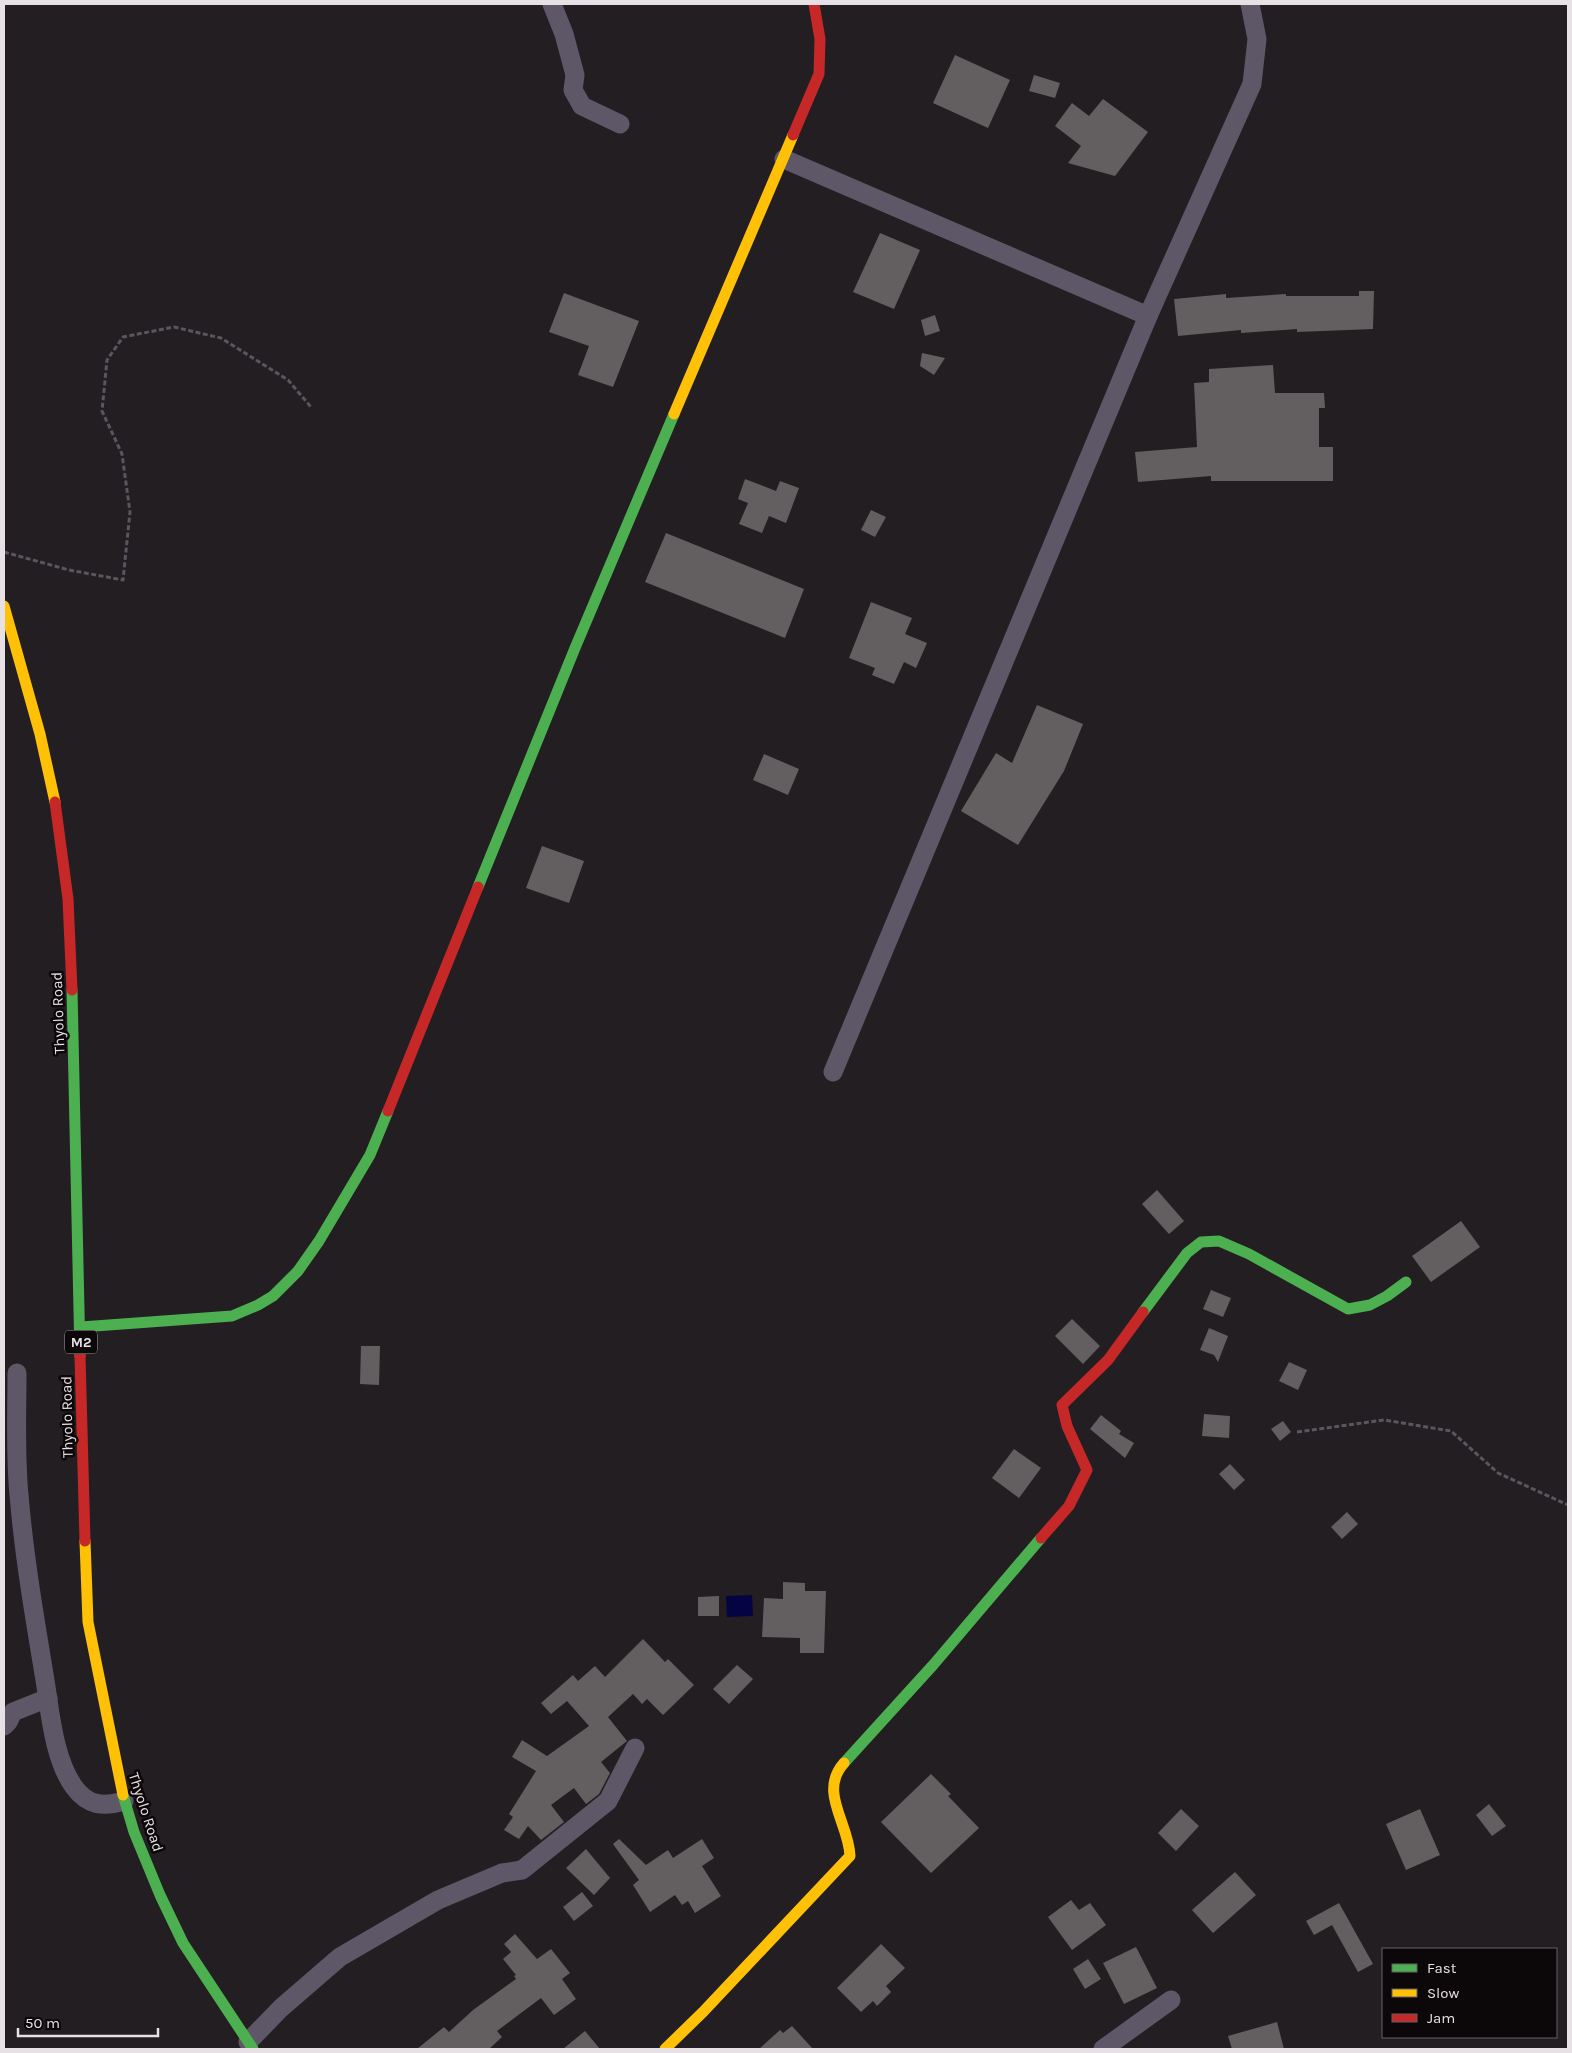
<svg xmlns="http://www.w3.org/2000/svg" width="1572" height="2053" viewBox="0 0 1572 2053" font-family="Karla,sans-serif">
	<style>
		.water { fill: #050341 }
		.building { fill: #635e60 }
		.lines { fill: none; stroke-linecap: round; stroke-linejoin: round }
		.path { stroke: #5a555e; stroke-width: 3; stroke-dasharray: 5 2.5; stroke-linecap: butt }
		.street { stroke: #5e5767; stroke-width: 19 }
		.fast { stroke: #4caf50; stroke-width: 11 }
		.slow { stroke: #ffc107; stroke-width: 11 }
		.jam { stroke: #c62828; stroke-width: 11 }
		.labels { text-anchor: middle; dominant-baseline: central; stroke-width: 5; stroke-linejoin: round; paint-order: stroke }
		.shield { fill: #0c080a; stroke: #a59fa3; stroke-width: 1 }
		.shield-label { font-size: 14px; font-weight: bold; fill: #e7e0e5 }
		.street-label { font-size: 15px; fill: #e7e0e5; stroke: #0c080a }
	</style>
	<rect width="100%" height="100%" fill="#231e22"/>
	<!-- water -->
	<path class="water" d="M752,1595L753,1616L727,1617L726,1596Z"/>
	<!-- building -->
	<g class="building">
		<path d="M955,55L1010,80L988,128L933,103Z"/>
		<path d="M1034,75L1060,83L1055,98L1029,91Z"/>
		<path d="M1103,99L1148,132L1115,176L1068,163L1081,146L1055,126L1072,103L1089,116Z"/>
		<path d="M880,233L920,250L894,309L853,292Z"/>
		<path d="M1359,291H1374L1373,329L1297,332V329L1241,333V330L1178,336L1174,299L1226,294V298L1286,294V296H1359Z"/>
		<path d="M564,293L639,321L613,387L578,375L589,346L549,332Z"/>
		<path d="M935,315L940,331L925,336L921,320Z"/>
		<path d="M922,353L945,358L934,375L920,366Z"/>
		<path d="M1273,365L1275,393H1324L1325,408H1319V447H1333V481H1211V476L1138,482L1135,452L1197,447L1194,383L1209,382V369Z"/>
		<path d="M745,479L776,491L780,481L799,488L786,523L769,516L762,533L739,524L748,503L738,499Z"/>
		<path d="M871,510L886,517L875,537L861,530Z"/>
		<path d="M666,533L804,589L785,638L645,582Z"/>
		<path d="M871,602L912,618L905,634L927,643L916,668L904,662L894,684L872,675L875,668L849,658Z"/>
		<path d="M1037,705L1083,724L1064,771L1018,845L961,811L996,753L1012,763Z"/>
		<path d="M764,754L799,769L788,795L753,780Z"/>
		<path d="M542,846L584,861L569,903L526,888Z"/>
		<path d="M1157,1190L1184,1221L1169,1234L1142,1204Z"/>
		<path d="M1461,1221L1480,1247L1431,1282L1412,1256Z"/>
		<path d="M1211,1290L1231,1298L1223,1317L1203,1309Z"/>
		<path d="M1072,1319L1100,1346L1083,1364L1055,1336Z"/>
		<path d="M1209,1328L1228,1336L1218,1362L1214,1355L1200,1350Z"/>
		<path d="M361,1346H380L379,1385L360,1384Z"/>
		<path d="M1289,1362L1307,1370L1298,1390L1279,1381Z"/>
		<path d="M1204,1414L1230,1416L1229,1438L1202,1436Z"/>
		<path d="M1101,1415L1121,1431L1119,1434L1134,1443L1125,1458L1090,1429Z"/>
		<path d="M1283,1421L1291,1432L1280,1441L1271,1429Z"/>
		<path d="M1014,1449L1041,1468L1019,1498L992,1478Z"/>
		<path d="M1230,1464L1245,1480L1234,1490L1219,1474Z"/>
		<path d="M1347,1512L1358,1524L1342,1539L1331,1527Z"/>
		<path d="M783,1582L805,1583V1591H826L824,1653H800V1638L762,1637L764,1598L783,1599Z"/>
		<path d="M719,1596V1616H698V1597Z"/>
		<path d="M643,1639L665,1662L668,1659L694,1685L663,1715L647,1699L642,1704L633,1694L608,1717L627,1741L601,1762L610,1773L599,1794L586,1804L574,1788L551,1805L564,1822L541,1840L528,1826L519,1839L504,1830L513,1817L509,1814L536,1771L512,1757L522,1740L547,1756L589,1726L567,1701L551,1714L541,1703L573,1675L578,1681L595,1666L605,1677Z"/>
		<path d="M737,1665L753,1679L729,1704L713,1689Z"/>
		<path d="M931,1774L951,1794L948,1796L979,1828L931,1873L881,1822Z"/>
		<path d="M1489,1804L1506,1826L1492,1836L1476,1815Z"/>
		<path d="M1181,1809L1199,1826L1176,1851L1158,1833Z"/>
		<path d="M1420,1809L1440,1855L1406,1870L1386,1824Z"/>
		<path d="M619,1839L646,1865L668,1850L673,1858L702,1839L714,1858L702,1866L721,1896L695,1913L688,1901L682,1905L675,1895L650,1912L633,1885L639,1880L613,1844Z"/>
		<path d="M586,1849L610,1878L594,1895L566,1868Z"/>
		<path d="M1235,1872L1256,1895L1213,1933L1192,1910Z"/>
		<path d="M582,1892L593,1906L574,1921L563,1907Z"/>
		<path d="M1071,1900L1079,1910L1090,1903L1106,1925L1072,1950L1048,1917Z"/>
		<path d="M1339,1903L1373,1964L1358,1972L1332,1925L1314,1935L1306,1921Z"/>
		<path d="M515,1934L537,1959L551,1949L570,1973L562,1979L576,1999L554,2015L541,1998L497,2031L502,2037L489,2049H417L444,2027L449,2032L473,2010L516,1979L514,1976L516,1975L503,1959L511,1952L504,1944Z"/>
		<path d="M881,1944L905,1968L886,1986L891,1992L877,2006L873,2001L861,2012L837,1988Z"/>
		<path d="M1136,1947L1157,1988L1124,2004L1103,1963Z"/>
		<path d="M1088,1959L1101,1979L1085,1989L1073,1969Z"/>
		<path d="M1277,2022L1284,2049H1232L1228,2036Z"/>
		<path d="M792,2026L813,2049H759L780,2030L783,2033Z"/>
		<path d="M585,2031L600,2049H563Z"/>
	</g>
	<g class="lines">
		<!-- path -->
		<g class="path">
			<path d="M4,552L69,570L123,580L130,512L122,454L102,411L107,360L123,337L174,327L221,338L288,380L311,407"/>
			<path d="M1297,1432L1384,1420L1451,1431L1498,1473L1568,1505"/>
		</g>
		<!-- street -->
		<g class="street">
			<path d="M552,4L564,34L575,75L573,90L582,106L620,124"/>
			<path d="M784,159L1148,316"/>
			<path d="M833,1072L1148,316L1252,84L1257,39L1250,4"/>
			<path d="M17,1373C17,1414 15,1454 19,1495C24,1555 34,1614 44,1674C50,1709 53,1758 74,1787C88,1806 103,1807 124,1801"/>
			<path d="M4,1726L8,1722L13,1712L48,1698"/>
			<path d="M248,2042L281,2008L340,1957L438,1900L502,1873L522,1870L608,1801L635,1748"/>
			<path d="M1103,2049L1171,2000"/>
		</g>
		<!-- fast -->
		<g class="fast">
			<path d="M478,887L575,648L674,414"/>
			<path d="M72,990L80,1356"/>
			<path d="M1143,1312L1187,1253L1201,1242L1219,1241L1249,1254L1348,1309L1370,1305L1387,1296L1406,1282"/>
			<path d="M81,1327L232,1316L258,1305L273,1296L298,1271L319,1241L370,1155L388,1111"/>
			<path d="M844,1763L934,1664L1041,1538"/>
			<path d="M123,1795L134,1832L160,1895L183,1943L253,2049"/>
		</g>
		<!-- slow -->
		<g class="slow">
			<path d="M674,414L793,135"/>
			<path d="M4,606L40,734L55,802"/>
			<path d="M85,1541L88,1622L123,1795"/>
			<path d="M665,2049L703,2012L850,1856C849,1823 818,1792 844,1763"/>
		</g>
		<!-- jam -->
		<g class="jam">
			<path d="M793,135L819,74L820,39L814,4"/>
			<path d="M55,802L68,899L72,990"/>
			<path d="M388,1111L478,887"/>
			<path d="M80,1356L85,1541"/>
			<path d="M1041,1538L1069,1506L1087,1470L1067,1426L1062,1405L1108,1360L1143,1312"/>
		</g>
	</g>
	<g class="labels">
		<!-- shield labels -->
		<rect class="shield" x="65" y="1330.5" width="32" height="23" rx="4"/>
		<g class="shield-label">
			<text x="81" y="1342">M2</text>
		</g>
		<!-- street labels -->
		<g class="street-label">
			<text transform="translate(58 1013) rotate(-92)">Thyolo Road</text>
			<text transform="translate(67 1417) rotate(-91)">Thyolo Road</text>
			<text transform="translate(146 1812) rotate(72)">Thyolo Road</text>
		</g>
	</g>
	<!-- border -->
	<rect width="1572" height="2053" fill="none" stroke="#e7e0e5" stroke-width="10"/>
	<!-- legend -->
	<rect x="1382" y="1948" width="175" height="90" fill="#0c080a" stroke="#645e62"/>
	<rect x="1392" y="1964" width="25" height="8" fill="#4caf50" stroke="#645e62"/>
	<text x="1427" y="1973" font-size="15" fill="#e7e0e5">Fast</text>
	<rect x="1392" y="1989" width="25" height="8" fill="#ffc107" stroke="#645e62"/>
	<text x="1427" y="1998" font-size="15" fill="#e7e0e5">Slow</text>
	<rect x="1392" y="2014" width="25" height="8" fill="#c62828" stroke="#645e62"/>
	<text x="1427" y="2023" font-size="15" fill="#e7e0e5">Jam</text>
	<!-- scale -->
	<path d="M18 2028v8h140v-8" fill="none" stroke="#e7e0e5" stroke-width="2.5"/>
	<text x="25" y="2028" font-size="15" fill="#e7e0e5" stroke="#0c080a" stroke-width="4" paint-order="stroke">50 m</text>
</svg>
